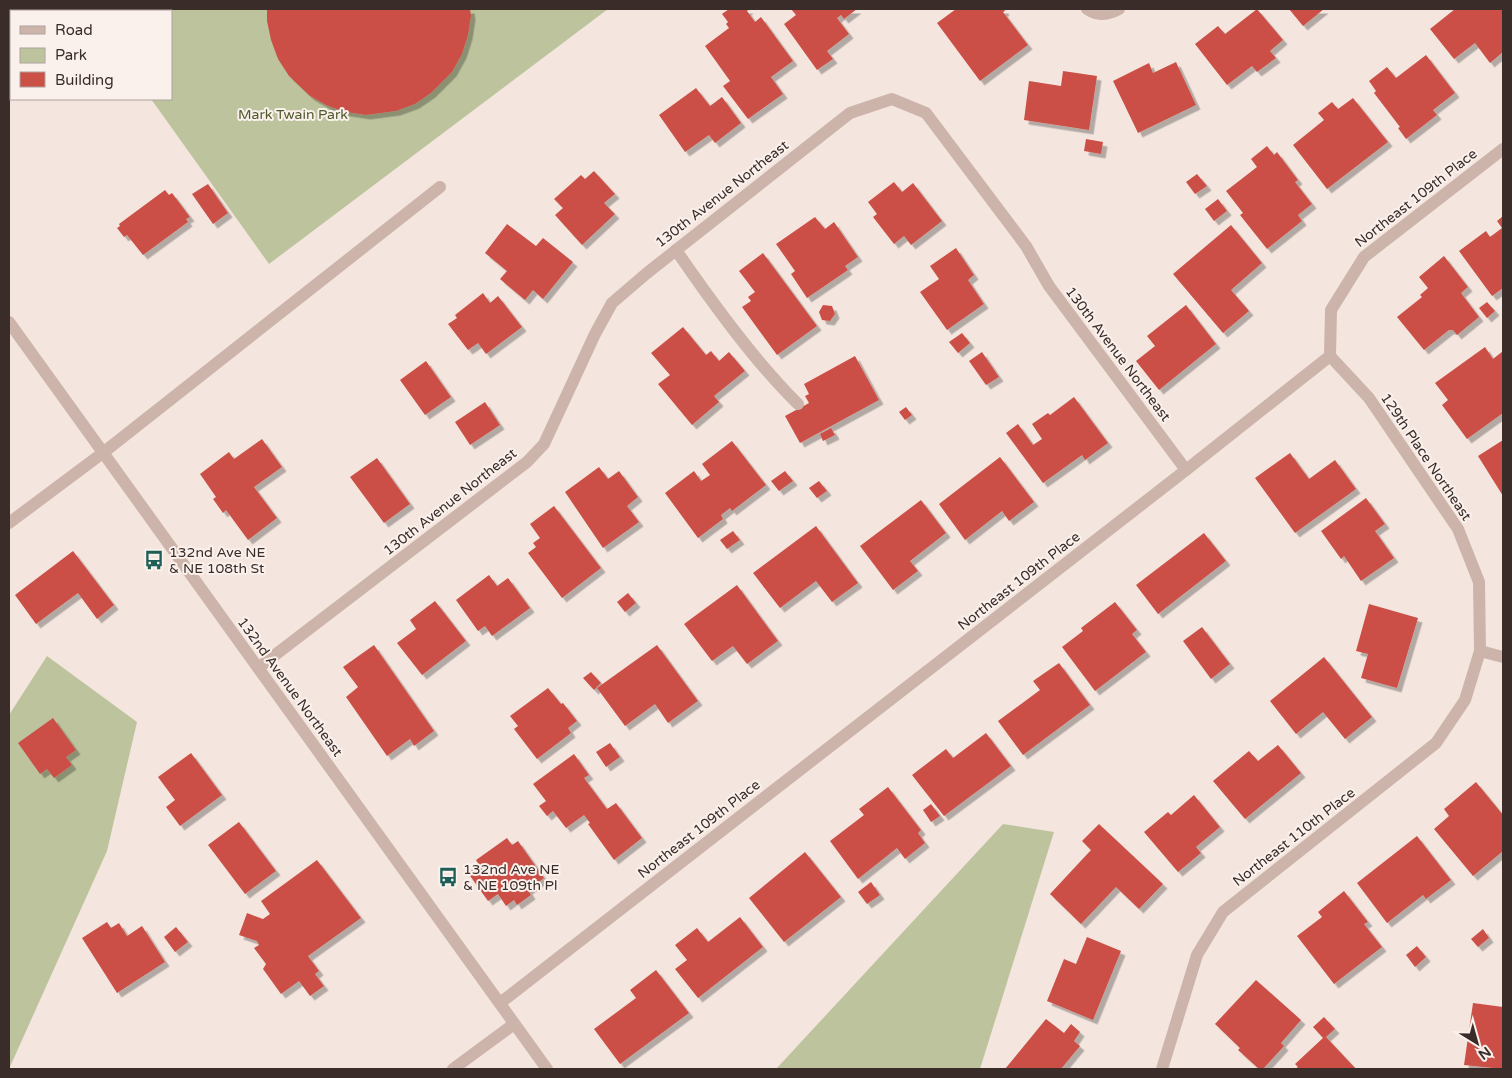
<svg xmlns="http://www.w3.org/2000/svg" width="1512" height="1078" viewBox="0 0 1512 1078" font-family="'Varela Round',sans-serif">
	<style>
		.green { fill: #bdc49d }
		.building { fill: #cb5046; filter: url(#shadow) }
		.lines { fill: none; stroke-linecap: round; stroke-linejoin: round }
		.service { stroke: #cdb4aa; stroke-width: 12 }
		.minor { stroke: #cdb4aa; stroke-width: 12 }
		.tertiary { stroke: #cdb4aa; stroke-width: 12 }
		.labels { text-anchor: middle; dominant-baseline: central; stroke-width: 4; stroke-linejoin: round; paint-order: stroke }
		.park-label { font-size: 14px; fill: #50592c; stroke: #fbf1ec }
		.street-label { font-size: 14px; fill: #3a2c29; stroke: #fbf1ec }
		.poi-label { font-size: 14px; fill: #3a2c29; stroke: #fbf1ec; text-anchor: start }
	</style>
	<defs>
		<filter id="shadow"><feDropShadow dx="4.5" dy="4.5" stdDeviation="0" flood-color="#0004"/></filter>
	</defs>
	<rect width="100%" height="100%" fill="#f4e6df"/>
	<!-- green -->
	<g class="green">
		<path d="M87,9H608L269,264L151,99H171V11H89Z"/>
		<path d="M47,656L137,722L107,851L9,1069V715Z"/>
		<path d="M1003,824L1054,832L980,1069H776Z"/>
	</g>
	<!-- building -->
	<g class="building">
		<path d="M25,9H48L50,11H22Z"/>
		<path d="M267,9H470L471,16L468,35L462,54L452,72L431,93L415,104L396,111L366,115L346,112L328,106L310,96L289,76L278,59L271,40L267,21Z"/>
		<path d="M729,9H749L747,11L755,22L761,17L793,61L771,77L783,94L748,119L723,86L730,81L705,46L729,28L726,24L728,22L722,14Z"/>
		<path d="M791,9H857L844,19L841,15L837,18L849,34L827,51L833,59L817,70L784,24L796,15Z"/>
		<path d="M956,9H1004L1005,11L1003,12L1028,45L980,81L937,23Z"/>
		<path d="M1257,9L1283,40L1270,51L1276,58L1257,72L1252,66L1227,85L1195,44L1218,26L1225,34Z"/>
		<path d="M1289,9H1324L1303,26Z"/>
		<path d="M1455,9H1503V52L1490,63L1475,43L1454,59L1430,29Z"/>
		<path d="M1426,55L1455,93L1433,110L1437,115L1406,139L1398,128L1400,127L1374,93L1376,91L1369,81L1387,67L1396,78Z"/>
		<path d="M1176,62L1196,105L1138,133L1113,81L1149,63L1153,73Z"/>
		<path d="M1063,71L1097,76L1089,130L1024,120L1029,81L1061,86Z"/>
		<path d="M696,88L710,106L722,97L741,123L715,143L709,135L685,152L659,115Z"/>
		<path d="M1353,98L1388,142L1327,189L1293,145L1324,120L1318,113L1332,102L1338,109Z"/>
		<path d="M1086,139L1103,142L1101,154L1084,151Z"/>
		<path d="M1267,146L1274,155L1277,152L1298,180L1295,182L1312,204L1298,215L1302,221L1267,249L1240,215L1243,213L1226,191L1257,167L1251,159Z"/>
		<path d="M594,171L615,194L604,203L615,214L582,245L555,215L563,208L554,199L581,175L585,179Z"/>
		<path d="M1197,174L1207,186L1195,194L1186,182Z"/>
		<path d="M894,182L902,192L913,183L942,221L911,245L904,236L894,244L873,217L877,214L868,202Z"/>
		<path d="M208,184L228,213L213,224L192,194Z"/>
		<path d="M165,190L169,195L172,193L190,217L186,219L188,222L143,255L127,235L124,237L117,228L120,226L119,224Z"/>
		<path d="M1218,199L1227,211L1214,221L1205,209Z"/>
		<path d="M1503,216V288L1492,296L1459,251L1486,231L1490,237L1502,228L1497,221Z"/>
		<path d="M815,217L825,229L834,222L858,257L845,266L848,270L807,298L791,274L795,271L776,244Z"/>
		<path d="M507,224L536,246L543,238L573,262L543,299L533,290L525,300L500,279L507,271L485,253Z"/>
		<path d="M1231,225L1262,263L1231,290L1249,311L1223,333L1173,274Z"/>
		<path d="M956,248L974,275L968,280L984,304L947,330L920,292L939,279L930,266Z"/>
		<path d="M763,253L817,326L777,355L742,307L751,301L748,297L755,292L739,271Z"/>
		<path d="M1444,256L1468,287L1461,293L1479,317L1457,335L1453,330H1449L1424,350L1397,317L1422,297L1420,295L1428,288L1419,277Z"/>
		<path d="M483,293L490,303L498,296L522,327L486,354L478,343L468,350L448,324L457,318L455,315Z"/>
		<path d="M1487,302L1495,311L1487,318L1479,308Z"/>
		<path d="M823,305L832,306L835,314L830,321L822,320L819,312Z"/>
		<path d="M1186,305L1216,344L1159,390L1136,361L1155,346L1147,336Z"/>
		<path d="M683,327L706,355L711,351L719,361L729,352L745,371L714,396L719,402L692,425L658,384L670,375L651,353Z"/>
		<path d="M962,333L970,343L958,353L949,342Z"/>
		<path d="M1485,347L1493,359L1503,351V413L1467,439L1442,405L1448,400L1435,383Z"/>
		<path d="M982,352L999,377L986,385L969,361Z"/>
		<path d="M855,356L879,400L800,443L785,416L809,403L805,396L809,394L804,384Z"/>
		<path d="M426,361L451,397L425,415L400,380Z"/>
		<path d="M1074,397L1108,443L1085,460L1082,455L1043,483L1006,433L1018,424L1033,445L1042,439L1032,424L1048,413L1050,415Z"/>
		<path d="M485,402L500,425L470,445L455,422Z"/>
		<path d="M906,407L912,415L905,420L899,412Z"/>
		<path d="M831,428L835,435L823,441L820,434Z"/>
		<path d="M262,439L282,467L254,487L277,518L248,540L226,510L223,513L213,499L216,497L200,474L229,452L234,459Z"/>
		<path d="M1503,440V496L1478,456Z"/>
		<path d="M732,441L766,485L732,511L730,508L721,515L723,519L698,538L665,493L694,471L701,481L710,475L702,464Z"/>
		<path d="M1290,453L1309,479L1335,460L1356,489L1295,533L1255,478Z"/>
		<path d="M1000,457L1034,502L1009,521L1002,511L965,540L939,504Z"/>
		<path d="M377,458L410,504L384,523L350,477Z"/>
		<path d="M599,467L608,479L619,471L638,497L627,506L639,522L603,548L565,492Z"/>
		<path d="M785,471L793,481L779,491L771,481Z"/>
		<path d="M819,481L827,491L817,498L809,488Z"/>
		<path d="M1366,498L1385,524L1375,531L1394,558L1361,581L1344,556L1341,559L1321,531Z"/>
		<path d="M921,500L946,533L910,561L918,571L893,590L860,546Z"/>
		<path d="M554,506L601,568L562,598L528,553L536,547L533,543L540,538L530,524Z"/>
		<path d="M816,526L858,583L832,602L816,581L780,608L753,573Z"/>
		<path d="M733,531L740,540L727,549L720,540Z"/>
		<path d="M1204,533L1226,561L1158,614L1136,585Z"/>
		<path d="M73,551L114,605L97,619L78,593L36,624L15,595Z"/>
		<path d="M489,575L497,586L508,578L530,608L492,636L485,626L478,631L456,600Z"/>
		<path d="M737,585L778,641L747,664L733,646L712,661L684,624Z"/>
		<path d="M628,593L636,603L625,612L617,602Z"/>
		<path d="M435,601L466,641L422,675L397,643L416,629L410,620Z"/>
		<path d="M1115,602L1137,630L1132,634L1146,652L1095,691L1062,647L1083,631L1081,628Z"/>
		<path d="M1369,604L1418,618L1397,688L1361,678L1368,654L1356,651Z"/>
		<path d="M1202,627L1230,664L1211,679L1183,641Z"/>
		<path d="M374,645L434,731L414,746L410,739L387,756L346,697L358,687L343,667Z"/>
		<path d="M657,645L698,701L668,723L655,704L625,726L597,688Z"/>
		<path d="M1324,657L1372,717L1345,739L1323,712L1296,734L1270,701Z"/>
		<path d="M1059,663L1090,705L1023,755L998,721L1040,690L1033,681Z"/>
		<path d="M591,672L601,683L594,690L583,678Z"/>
		<path d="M548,688L561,704L563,703L577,721L568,728L571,733L537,759L514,729L518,726L510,716Z"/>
		<path d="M53,718L76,750L66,757L72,765L54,778L47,769L40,774L18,743Z"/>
		<path d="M986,733L1011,766L944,816L912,775L946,749L953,758Z"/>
		<path d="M610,743L620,757L606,767L596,752Z"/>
		<path d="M1278,745L1301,773L1245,819L1213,781L1249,751L1258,761Z"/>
		<path d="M191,753L222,795L180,826L166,807L175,800L158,777Z"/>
		<path d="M574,754L589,775L584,778L607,809L616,803L642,838L614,860L588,824L590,823L584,815L566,828L553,811L547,816L539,806L546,801L533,784Z"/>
		<path d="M1476,782L1503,815V851L1473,876L1434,829L1449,816L1444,809Z"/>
		<path d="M888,787L921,830L918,833L925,843L905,859L897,848L858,879L830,841L864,815L859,809Z"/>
		<path d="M1194,795L1220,827L1196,847L1201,853L1178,872L1144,832L1168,812L1171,815Z"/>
		<path d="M931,804L940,816L931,822L923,810Z"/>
		<path d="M239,822L276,871L245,894L208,845Z"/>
		<path d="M1099,824L1163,884L1139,909L1116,887L1081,924L1050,894L1091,850L1082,841Z"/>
		<path d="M1417,836L1451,880L1426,899L1423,895L1387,923L1357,883Z"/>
		<path d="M507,838L512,845L518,841L544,878L528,890L531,895L517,905L514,900L506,906L498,894L488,901L468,873L479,865L476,860Z"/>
		<path d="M805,852L841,897L784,942L749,898Z"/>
		<path d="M317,860L361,918L308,956L319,971L315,974L324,986L310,996L299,981L281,994L263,969L266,964L254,948L259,945L257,941L239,935L247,913L263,919L270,914L261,901Z"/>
		<path d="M871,882L880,895L867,904L858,892Z"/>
		<path d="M1344,891L1368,922L1364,924L1382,947L1334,984L1297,936L1322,917L1318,912Z"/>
		<path d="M740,917L763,947L698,998L675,969L687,960L675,945L697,928L708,942Z"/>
		<path d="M107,922L111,928L119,923L127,936L142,926L165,962L117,993L82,938Z"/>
		<path d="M176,927L188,942L175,952L164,937Z"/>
		<path d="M1483,929L1489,938L1478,947L1471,939Z"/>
		<path d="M1087,937L1121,951L1093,1020L1047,1001L1064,959L1076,964Z"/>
		<path d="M1417,946L1426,957L1415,967L1406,955Z"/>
		<path d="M656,970L689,1013L620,1064L594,1029L636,998L630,990Z"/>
		<path d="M1256,980L1301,1020L1281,1043L1284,1046L1263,1069H1259L1238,1050L1240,1048L1215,1024Z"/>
		<path d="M1473,1003L1503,1007V1069L1464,1065Z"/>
		<path d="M1324,1017L1335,1029L1326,1037L1356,1069H1295L1298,1067L1295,1064L1323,1038L1313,1027Z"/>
		<path d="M1046,1019L1064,1033L1071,1024L1080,1032L1074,1041L1080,1046L1061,1069H1005Z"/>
	</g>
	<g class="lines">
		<!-- service -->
		<g class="service">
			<path d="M676,250C711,301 754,361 798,404"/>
			<path d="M104,452L440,187"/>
			<path d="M453,1069L514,1024"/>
		</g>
		<!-- minor -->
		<g class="minor">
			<path d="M1087,9C1098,17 1108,15 1119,9"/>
			<path d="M1330,356L1369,398L1458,529L1479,582L1480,651L1503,657"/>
			<path d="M1330,356L1331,310L1364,257L1503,149"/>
			<path d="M9,523L104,452"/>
			<path d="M258,668L527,462L544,444L595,334L612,303L647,273L850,113L892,99L926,113L1026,246L1049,286L1186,470"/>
			<path d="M500,1003L1186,470L1330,356"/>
			<path d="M1162,1069L1197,955L1223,912L1436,743L1465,700L1480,651"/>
		</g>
		<!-- tertiary -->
		<path class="tertiary" d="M9,322L547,1069"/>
	</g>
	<!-- icons -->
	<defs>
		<symbol id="bus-bare" viewBox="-9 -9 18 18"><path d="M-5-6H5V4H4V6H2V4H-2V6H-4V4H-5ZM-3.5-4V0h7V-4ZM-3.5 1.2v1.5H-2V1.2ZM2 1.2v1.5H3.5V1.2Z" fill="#1d5e57" stroke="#fbf1ec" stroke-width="2.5" paint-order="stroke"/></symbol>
	</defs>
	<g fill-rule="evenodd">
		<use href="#bus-bare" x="140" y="546" width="28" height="28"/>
		<use href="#bus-bare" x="434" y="863" width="28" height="28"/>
	</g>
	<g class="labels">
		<!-- park labels -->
		<g class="park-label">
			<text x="293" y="114">Mark Twain Park</text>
		</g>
		<!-- street labels -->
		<g class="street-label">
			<text transform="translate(722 194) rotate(-38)">130th Avenue Northeast</text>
			<text transform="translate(1416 198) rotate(-38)">Northeast 109th Place</text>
			<text transform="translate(1118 354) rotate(53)">130th Avenue Northeast</text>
			<text transform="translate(1426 457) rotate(56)">129th Place Northeast</text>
			<text transform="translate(450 502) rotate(-38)">130th Avenue Northeast</text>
			<text transform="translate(1019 581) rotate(-38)">Northeast 109th Place</text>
			<text transform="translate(290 687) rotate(54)">132nd Avenue Northeast</text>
			<text transform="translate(699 829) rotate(-38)">Northeast 109th Place</text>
			<text transform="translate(1294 837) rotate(-38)">Northeast 110th Place</text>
		</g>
		<!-- poi labels -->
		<g class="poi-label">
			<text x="169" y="552">132nd Ave NE<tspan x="169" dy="16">&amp; NE 108th St</tspan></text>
			<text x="463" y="869">132nd Ave NE<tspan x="463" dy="16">&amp; NE 109th Pl</tspan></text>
		</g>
	</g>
	<!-- border -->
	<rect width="1512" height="1078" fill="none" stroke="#3a2c29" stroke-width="20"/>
	<!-- legend -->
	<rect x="10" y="10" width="162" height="90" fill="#fbf1ec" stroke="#aea29e"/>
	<rect x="20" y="26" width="25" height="8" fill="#cdb4aa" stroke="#aea29e"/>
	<text x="55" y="35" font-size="15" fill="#3a2c29">Road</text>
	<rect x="20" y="48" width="25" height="15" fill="#bdc49d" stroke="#aea29e"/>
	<text x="55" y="60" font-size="15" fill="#3a2c29">Park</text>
	<rect x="20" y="72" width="25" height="15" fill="#cb5046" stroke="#aea29e"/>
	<text x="55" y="85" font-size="15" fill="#3a2c29">Building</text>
	<!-- north arrow -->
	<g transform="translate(1477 1043) rotate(143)" stroke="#fbf1ec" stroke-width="4" paint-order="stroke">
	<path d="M0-4L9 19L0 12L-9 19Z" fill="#3a2c29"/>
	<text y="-8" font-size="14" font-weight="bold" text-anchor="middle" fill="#3a2c29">N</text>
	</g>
</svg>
